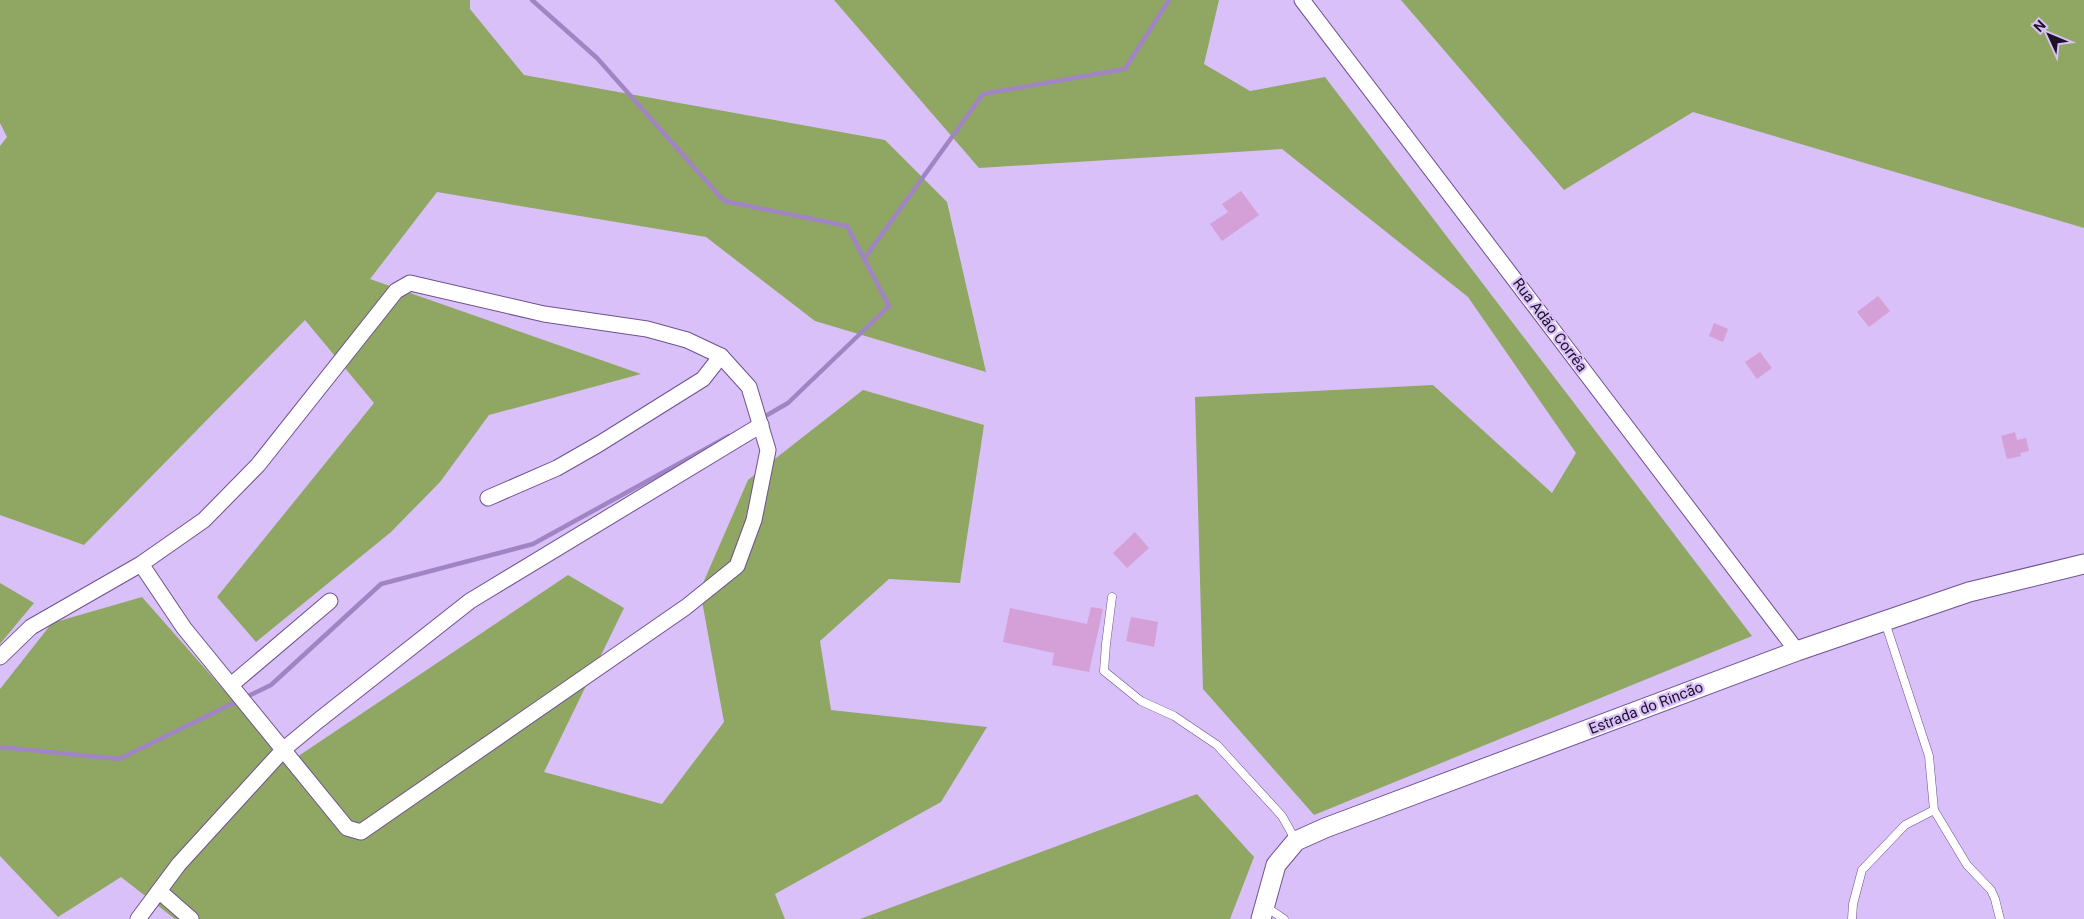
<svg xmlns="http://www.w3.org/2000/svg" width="2084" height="919" viewBox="0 0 2084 919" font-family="Roboto,sans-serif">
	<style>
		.forest { fill: #8fa762 }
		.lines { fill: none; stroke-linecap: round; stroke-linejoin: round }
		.stream { stroke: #a184c4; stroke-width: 4.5 }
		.building { fill: #d59fd8 }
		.service-casing { stroke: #6f5290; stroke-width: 9 }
		.minor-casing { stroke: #6f5290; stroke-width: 17 }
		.tertiary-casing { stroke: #6f5290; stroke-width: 21 }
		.service { stroke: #fff; stroke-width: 8 }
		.minor { stroke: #fff; stroke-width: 15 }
		.tertiary { stroke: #fff; stroke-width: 19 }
		.labels { text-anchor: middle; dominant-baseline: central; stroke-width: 4.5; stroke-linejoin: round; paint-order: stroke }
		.street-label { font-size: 15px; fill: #1e122b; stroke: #d9c0f8 }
	</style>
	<rect width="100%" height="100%" fill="#d9c0f8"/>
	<!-- forest -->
	<g class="forest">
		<path d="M0,0H470V9L524,75L885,140L947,202L986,372L815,321L706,237L437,192L370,279L641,374L489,415L440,482L391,532L256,642L217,597L374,403L305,320L84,545L0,515V146L7,137L0,123Z"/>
		<path d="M834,0H1219L1204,64L1250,91L1325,77L1752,636L1314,815L1203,689L1195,397L1433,385L1552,493L1576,453L1468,297L1282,149L979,168Z"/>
		<path d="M1401,0H2084V228L1693,112L1564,190Z"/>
		<path d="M863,390L984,425L960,583L889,579L820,641L831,710L987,727L941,802L775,894L785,919H175L121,877L58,917L0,856V689L52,623L142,597L288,763L568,575L624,608L544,772L662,804L724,722L700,590L748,480Z"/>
		<path d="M0,583L34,603L0,644Z"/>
		<path d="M1197,794L1254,857L1230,919H860Z"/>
	</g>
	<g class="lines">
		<!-- stream -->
		<g class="stream">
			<path d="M532,0L597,58L724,201L847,226L889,306L788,403L762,418"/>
			<path d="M864,259L983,94L1125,69L1169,0"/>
			<path d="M0,747L119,759L271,685L381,584L533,544L729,436"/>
		</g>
	</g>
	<!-- building -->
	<g class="building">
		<path d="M1241,191L1259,215L1222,241L1210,224L1228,212L1222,204Z"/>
		<path d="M1878,296L1890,311L1869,327L1857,312Z"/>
		<path d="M1714,323L1728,329L1723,342L1709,336Z"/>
		<path d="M1760,352L1772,368L1757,379L1745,362Z"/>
		<path d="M2015,432L2017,440L2026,438L2029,451L2020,453L2021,456L2007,459L2001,436Z"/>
		<path d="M1135,532L1149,548L1127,568L1113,553Z"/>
		<path d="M1091,607L1103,609L1089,672L1052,665L1054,653L1003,642L1010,608L1087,624Z"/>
		<path d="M1131,617L1158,622L1154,647L1126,641Z"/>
	</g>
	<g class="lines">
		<defs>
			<g id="service">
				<path d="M1112,597L1106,644L1104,671L1141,701L1174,716L1217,745L1282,816L1296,841"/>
				<path d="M1934,810L1967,865L1991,890L1995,899L2000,919"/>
				<path d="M1266,907L1284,919"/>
				<path d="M1852,919L1853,904L1862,870L1905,825L1934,810L1929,756L1885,622"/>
			</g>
			<g id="minor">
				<path d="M1302,0L1797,651"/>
				<path d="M488,498L557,468L599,444L703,379L721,356"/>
				<path d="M0,657L31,627L141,564L204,520L258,465L396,291L410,283L544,314L647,329L687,340L721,356L749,387L768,450L754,520L737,566L686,607L361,832L347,828L184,628L141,564"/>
				<path d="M231,685L330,601"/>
				<path d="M159,891L191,919"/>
				<path d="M138,919L179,864L284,749L319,720L470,601L761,425"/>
			</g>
			<path id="tertiary" d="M1261,919L1276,865L1296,841L1325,828L1797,651L1969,592L2084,564"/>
		</defs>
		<!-- service casing -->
		<use href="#service" class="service-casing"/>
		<!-- minor casing -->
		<use href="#minor" class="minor-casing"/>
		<!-- tertiary casing -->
		<use href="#tertiary" class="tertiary-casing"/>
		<!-- service -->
		<use href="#service" class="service"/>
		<!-- minor -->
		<use href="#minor" class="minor"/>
		<!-- tertiary -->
		<use href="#tertiary" class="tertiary"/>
	</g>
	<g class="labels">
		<!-- street labels -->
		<g class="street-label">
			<text transform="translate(1550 325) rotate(53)">Rua Adão Corrêa</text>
			<text transform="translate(1646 708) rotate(-21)">Estrada do Rincão</text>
		</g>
	</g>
	<!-- north arrow -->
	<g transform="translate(2049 35) rotate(314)" stroke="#d9c0f8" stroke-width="4" paint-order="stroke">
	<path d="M0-4L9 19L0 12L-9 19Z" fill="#1e122b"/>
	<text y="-8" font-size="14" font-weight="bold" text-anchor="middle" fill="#1e122b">N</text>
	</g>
</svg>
